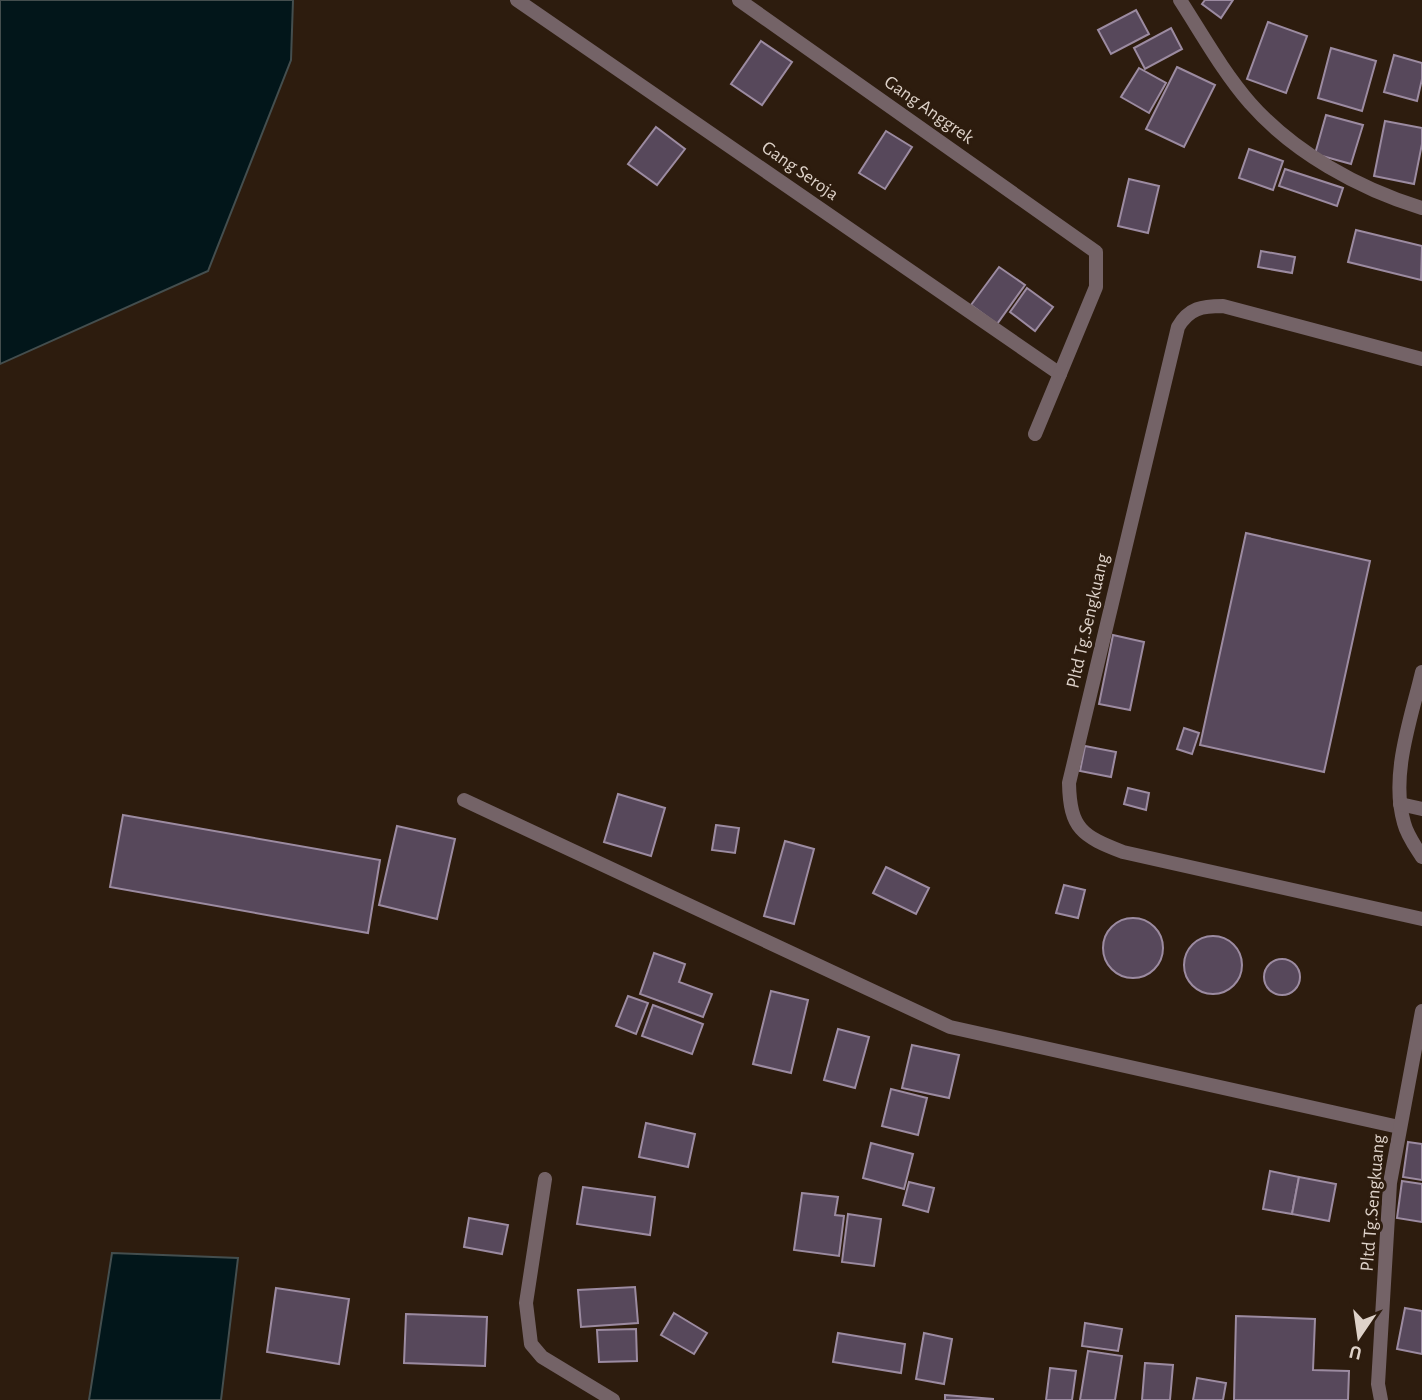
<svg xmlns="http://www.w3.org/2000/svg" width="1422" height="1400" viewBox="0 0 1422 1400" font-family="'Alegreya Sans',sans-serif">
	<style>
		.water { fill: #02161a; stroke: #444e4e; stroke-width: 2 }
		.building { fill: #57485b; stroke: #9c8ba1; stroke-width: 2 }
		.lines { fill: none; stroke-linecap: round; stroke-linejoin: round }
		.service { stroke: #746367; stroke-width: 14 }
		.minor { stroke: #746367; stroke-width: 14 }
		.labels { text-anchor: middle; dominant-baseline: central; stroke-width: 6; stroke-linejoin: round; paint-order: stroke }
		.street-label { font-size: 19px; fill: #ded2c9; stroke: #2d1c0e }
	</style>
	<rect width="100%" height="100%" fill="#2d1c0e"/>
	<!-- water -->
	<g class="water">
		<path d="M0,0H293L291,60L208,271L0,364Z"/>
		<path d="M112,1253L238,1258L221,1400H89Z"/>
	</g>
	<!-- building -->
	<g class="building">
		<path d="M1205,0H1233L1221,18L1202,4Z"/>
		<path d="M1136,10L1149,34L1111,54L1098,30Z"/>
		<path d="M1268,22L1307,36L1286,93L1247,79Z"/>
		<path d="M1171,28L1182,49L1145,69L1134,48Z"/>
		<path d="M761,41L792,62L762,105L731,84Z"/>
		<path d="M1331,48L1376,61L1362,111L1318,98Z"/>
		<path d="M1394,55L1422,63V79L1417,101L1384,92Z"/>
		<path d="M1177,67L1215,85L1184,147L1146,129Z"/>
		<path d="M1139,68L1166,83L1149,113L1121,97Z"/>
		<path d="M1326,115L1363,125L1351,164L1315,154Z"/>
		<path d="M1385,121L1422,128V144L1414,184L1374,176Z"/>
		<path d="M656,127L685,149L657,185L628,164Z"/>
		<path d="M886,131L912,147L885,189L859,173Z"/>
		<path d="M1249,149L1283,161L1273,190L1239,178Z"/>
		<path d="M1285,169L1343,188L1337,206L1279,186Z"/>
		<path d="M1129,179L1159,186L1148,233L1118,226Z"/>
		<path d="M1356,230L1422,246L1421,280L1348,262Z"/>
		<path d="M1261,251L1295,257L1292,273L1258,267Z"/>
		<path d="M999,267L1025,285L997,324L971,305Z"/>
		<path d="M1027,288L1053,307L1035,331L1010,312Z"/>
		<path d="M1246,533L1370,561L1324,772L1200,745Z"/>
		<path d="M1113,635L1144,642L1130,710L1099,704Z"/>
		<path d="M1184,728L1199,733L1192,754L1177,749Z"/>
		<path d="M1085,746L1116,752L1111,777L1080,771Z"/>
		<path d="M1128,788L1149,793L1146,810L1124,804Z"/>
		<path d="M618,794L665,808L651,856L604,842Z"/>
		<path d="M123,815L380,860L368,933L110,887Z"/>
		<path d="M716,825L739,828L735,853L712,850Z"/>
		<path d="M397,826L455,839L437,919L379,905Z"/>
		<path d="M785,841L814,849L794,924L764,916Z"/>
		<path d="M886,867L929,888L916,914L873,893Z"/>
		<path d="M1064,885L1085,890L1078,918L1056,913Z"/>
		<circle cx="1133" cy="948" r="30"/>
		<circle cx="1213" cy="965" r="29"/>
		<path d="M654,953L685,964L679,982L712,994L703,1017L640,994Z"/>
		<circle cx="1282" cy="977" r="18"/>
		<path d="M771,991L808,1000L791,1073L753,1064Z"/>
		<path d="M628,996L648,1003L636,1034L616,1026Z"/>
		<path d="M653,1005L703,1024L692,1054L642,1036Z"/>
		<path d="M838,1029L869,1037L855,1088L824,1080Z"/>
		<path d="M912,1045L959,1055L949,1098L902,1088Z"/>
		<path d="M891,1089L927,1098L918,1135L882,1126Z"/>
		<path d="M646,1123L695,1134L688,1167L639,1157Z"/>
		<path d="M1408,1142L1422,1144V1180L1403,1177Z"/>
		<path d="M871,1143L913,1154L904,1189L863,1178Z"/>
		<path d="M1270,1171L1299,1177L1292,1214L1263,1209Z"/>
		<path d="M1299,1177L1336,1184L1329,1221L1292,1214Z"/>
		<path d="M1402,1181L1422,1184V1222L1397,1218Z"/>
		<path d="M909,1182L934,1188L928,1212L903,1205Z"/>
		<path d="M583,1187L655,1197L650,1235L577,1224Z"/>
		<path d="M802,1193L838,1197L835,1215L844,1216L839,1256L794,1250Z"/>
		<path d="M848,1214L881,1219L874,1266L842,1262Z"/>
		<path d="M469,1218L508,1225L502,1254L464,1247Z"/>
		<path d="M635,1287L638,1323L581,1327L578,1290Z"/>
		<path d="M276,1288L349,1299L339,1364L267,1352Z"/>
		<path d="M1405,1308L1422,1311V1354L1397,1349Z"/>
		<path d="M674,1313L707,1333L694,1354L661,1335Z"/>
		<path d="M406,1314L487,1317L485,1366L404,1363Z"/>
		<path d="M1236,1316L1315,1319L1313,1370L1349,1371L1348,1400H1234Z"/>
		<path d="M1085,1323L1122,1329L1118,1351L1082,1346Z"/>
		<path d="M636,1329L637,1361L599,1362L597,1330Z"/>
		<path d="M838,1333L905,1344L901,1373L833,1362Z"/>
		<path d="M924,1333L952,1339L944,1384L916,1379Z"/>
		<path d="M1088,1351L1122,1356L1115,1400H1080Z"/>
		<path d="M1145,1363L1173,1365L1170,1400H1142Z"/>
		<path d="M1050,1368L1076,1371L1072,1400H1046Z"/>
		<path d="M1197,1378L1226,1383L1223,1400H1193Z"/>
		<path d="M945,1395L993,1399V1400H945Z"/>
	</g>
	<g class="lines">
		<!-- service -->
		<g class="service">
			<path d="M1422,359L1223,306C1202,306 1189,308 1178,327L1069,783C1070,829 1082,836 1123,852L1422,919"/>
			<path d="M1422,672C1411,719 1390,775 1404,823C1407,835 1415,846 1422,857"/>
			<path d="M464,800L950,1027L1399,1127"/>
			<path d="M1400,804L1422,809"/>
			<path d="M1381,1400L1378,1384L1390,1183L1422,1011"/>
		</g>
		<!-- minor -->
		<g class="minor">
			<path d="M517,0L1060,374"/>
			<path d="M739,0L1096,252V287L1035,434"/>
			<path d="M1180,0C1202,34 1223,72 1250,103C1293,152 1359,189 1422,208"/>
			<path d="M545,1179L526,1303L531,1344L542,1357L613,1400"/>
		</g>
	</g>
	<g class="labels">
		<!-- street labels -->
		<g class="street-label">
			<text transform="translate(929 110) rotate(35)">Gang Anggrek</text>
			<text transform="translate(800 171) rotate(35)">Gang Seroja</text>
			<text transform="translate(1088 621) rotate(-77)">Pltd Tg.Sengkuang</text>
			<text transform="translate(1373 1203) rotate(-85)">Pltd Tg.Sengkuang</text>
		</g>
	</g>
	<!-- north arrow -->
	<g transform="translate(1359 1337) rotate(193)" stroke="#2d1c0e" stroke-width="5" paint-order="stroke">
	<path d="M0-5L12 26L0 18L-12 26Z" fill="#ded2c9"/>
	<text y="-10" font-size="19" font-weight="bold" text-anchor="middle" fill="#ded2c9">U</text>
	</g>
</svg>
